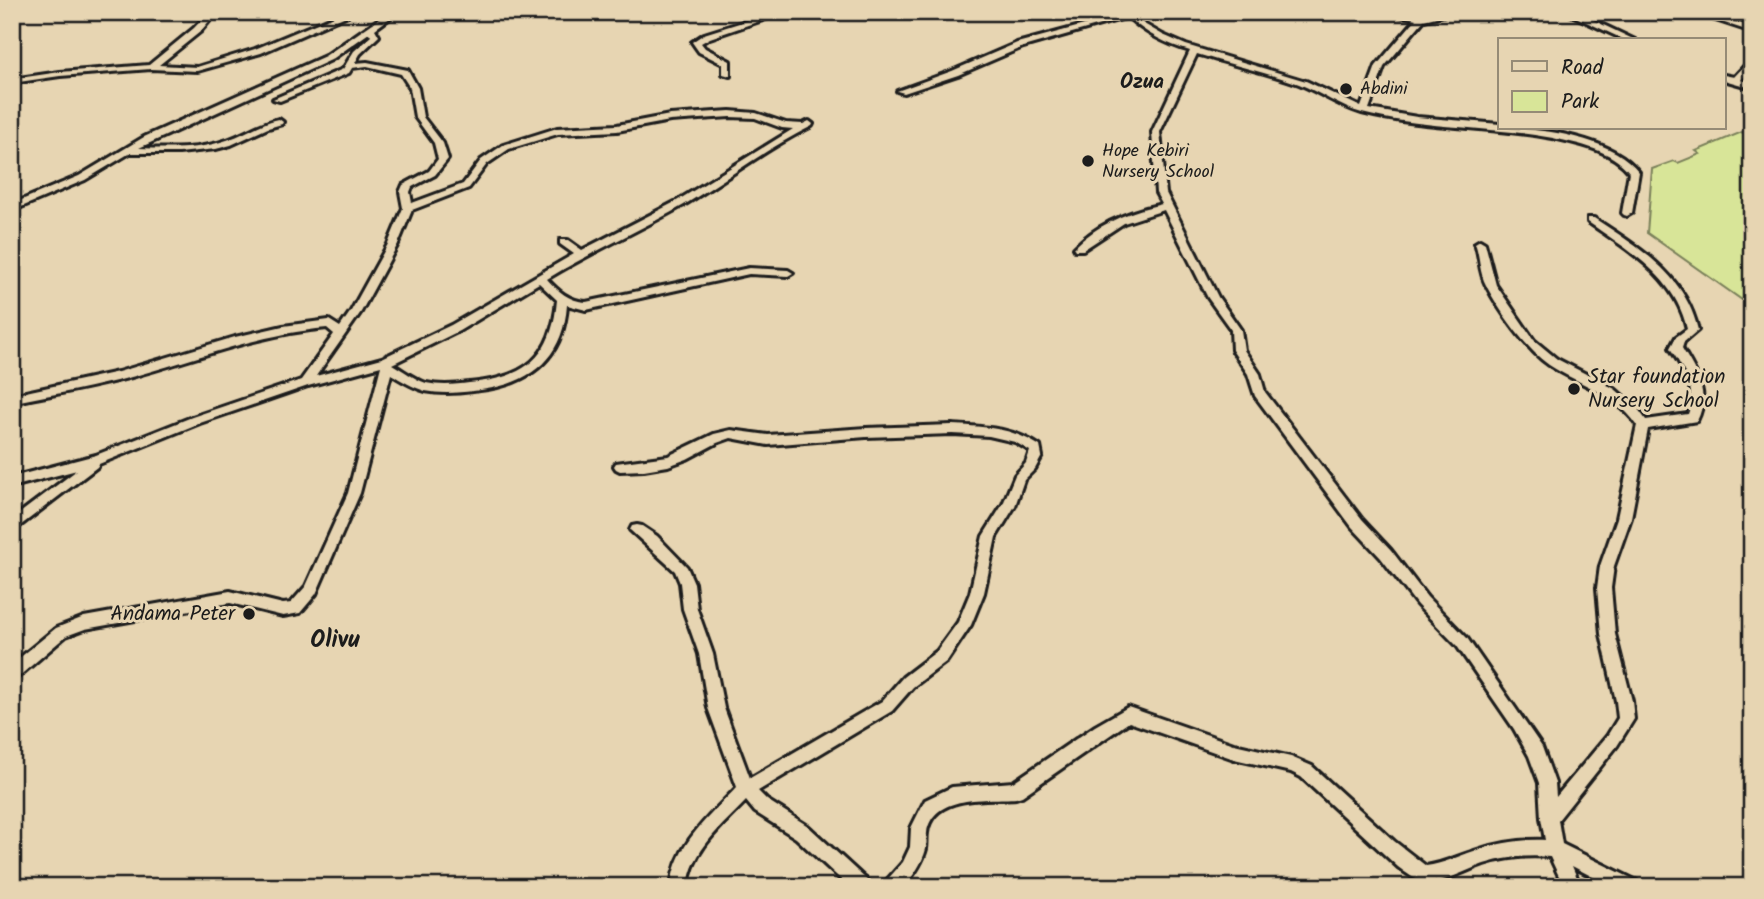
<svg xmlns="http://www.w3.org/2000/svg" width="1764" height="899" viewBox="0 0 1764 899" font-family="Kalam,sans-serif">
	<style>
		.green { fill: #d8e598; stroke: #7a805a; stroke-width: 2 }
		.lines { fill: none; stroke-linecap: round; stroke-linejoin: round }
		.minor-casing { stroke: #1c1c1c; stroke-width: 6 }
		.minor { fill: #e7d5b2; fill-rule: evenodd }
		.poi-dot { fill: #1c1c1c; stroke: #e7d5b2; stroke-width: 2.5 }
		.labels { text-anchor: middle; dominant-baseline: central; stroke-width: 6; stroke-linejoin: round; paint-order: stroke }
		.far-poi-label { font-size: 18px; fill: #1c1c1c; stroke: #e7d5b2; text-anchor: start }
		.far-quarter-label { font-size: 21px; font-weight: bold; fill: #1c1c1c; stroke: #e7d5b2 }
		.poi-label { font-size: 21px; fill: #1c1c1c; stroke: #e7d5b2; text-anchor: start }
		.quarter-label { font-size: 24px; font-weight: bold; fill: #1c1c1c; stroke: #e7d5b2 }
	</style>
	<rect width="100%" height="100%" fill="#e7d5b2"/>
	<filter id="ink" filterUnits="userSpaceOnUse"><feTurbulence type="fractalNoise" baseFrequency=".0143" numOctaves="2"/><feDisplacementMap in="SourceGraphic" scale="14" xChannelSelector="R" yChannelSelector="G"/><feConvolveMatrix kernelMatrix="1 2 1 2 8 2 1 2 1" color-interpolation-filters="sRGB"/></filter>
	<g filter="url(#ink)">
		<!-- green -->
		<path class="green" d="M1742,132L1752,136V307L1647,233L1652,169L1674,161L1678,163L1700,154L1696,151Z"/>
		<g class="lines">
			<defs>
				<g id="minor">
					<path d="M209,12H217L200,32L159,65L197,67L255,49L344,12H355L261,53L197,71L151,69L60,76L12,83V79L60,72L149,65L194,28Z"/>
					<path d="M389,12H398L375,29L379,36L360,54L355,63L367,62L408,70L418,88L423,117L443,143L448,159L435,175L412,187L410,192L412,203L463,184L481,160L503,145L557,128L617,125L670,115L730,111L756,113L786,123L803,124L809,121L813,124L812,126C767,148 727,179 684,205C639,231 591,252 547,279C558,291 569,301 586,302L749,268L788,270L793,273L788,276L749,274L586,310L567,305C563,361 527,386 473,391C458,393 440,394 425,391C412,387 401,380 391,374L360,493L316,594L300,613L283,616L230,603L85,629L66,636L17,678L12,680V664L56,628L84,617L230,591L283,604L291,603L306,586L348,493L381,366L308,386L200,423L99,464L97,467L12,532V519L77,470L12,487V477L96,455L192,417L301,380L334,334L327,328C260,334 199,358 135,376C96,387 55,394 15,402L12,401V395L118,372L235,337L283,326L329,320L340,327L351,311L388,244L403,208L400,192L403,185L429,171L438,159L434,143L415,117L410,88L401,74L367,66L352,68L349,73L280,101L273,99L343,69L354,51L371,36L369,33L331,60L139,148C168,149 200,150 227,140C245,134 260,123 279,119L283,122L282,124L268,128L231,145L216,149L179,153H130L85,180L12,211V204L79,176L144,137L325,56ZM730,117L755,118L782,128L793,129L675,202L582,250L568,240H560V244L574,254L451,325L382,358L316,376L361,312L398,244L412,210L469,188L487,164L509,149L558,134L617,131L670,121ZM539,283L557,300C552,358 525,378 469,383C456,385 439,386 426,383C414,379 403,370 392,364L459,331Z"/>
					<path d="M774,12H786L710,38L701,43L705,48L730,61V76L723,74V64L699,52L692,42L704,34Z"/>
					<path d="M1123,12H1132L1144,24L1163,35L1186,45L1306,81L1361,107L1376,66L1416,19L1381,12L1417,15V12H1425V15L1456,12L1424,20L1384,67L1369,109L1417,117L1500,124V128C1541,128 1613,137 1639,172L1632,213L1627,216L1624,215L1622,213L1629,172C1612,150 1579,144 1553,138C1490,126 1424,129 1362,113C1340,107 1321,93 1299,84C1266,72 1231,65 1197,54L1160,132L1166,193L1218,297L1241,330L1244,350L1260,374L1265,392L1362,519L1391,550L1427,597L1467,638L1542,747L1555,783L1556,797L1607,736L1618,718L1616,701L1601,634L1597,588L1600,566L1617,518L1637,425C1614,392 1581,386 1549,365C1527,350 1498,309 1486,285C1479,272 1480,256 1475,243L1480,240L1485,243L1496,285L1534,340L1557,359L1615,389L1638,409L1646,420L1688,414C1698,389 1683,369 1670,348L1676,337L1687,329C1675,276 1629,251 1588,222V218H1594C1639,248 1685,274 1698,330L1684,342L1682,348C1696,372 1711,393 1697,421L1648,429L1631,518L1614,566L1611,588L1615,634L1632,701L1634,719L1617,746L1558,820L1562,844L1637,881L1639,887H1612L1572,866L1581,887H1564L1550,857C1528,855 1506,857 1484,864C1469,869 1442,884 1427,882C1416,881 1406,873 1398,867L1301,777L1291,772L1234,759L1129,722L1022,796L1016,798C987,800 932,794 927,833C926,838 927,844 926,849C922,864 913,876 904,887H884L886,881L903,862L910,847L911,828L925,800L952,787L1013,782L1095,726L1128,707L1234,744L1291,757L1312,766L1394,841L1426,866C1443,864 1458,856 1474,851C1497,843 1520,839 1545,840L1541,818L1539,783L1529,756L1514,729L1457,646L1417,605L1381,558L1352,527L1255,396L1248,374L1232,350L1231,330L1208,298L1164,210L1124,223L1083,250H1075L1074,248C1097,224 1130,211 1162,204L1156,193L1152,132L1190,51C1167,44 1146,34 1128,17L1023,47L958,75L904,93L897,91L952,71L1017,43L1125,14Z"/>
					<path d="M1565,12H1576L1635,40H1625Z"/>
					<path d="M1691,12H1703L1752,27V32Z"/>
					<path d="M1749,61H1752V68L1741,80L1752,83V88L1724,80V75L1734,77Z"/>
					<path d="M952,425C986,427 1011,427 1040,446L1042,456L1035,469L1024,480L1015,506L996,537L984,593L971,625L947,661L913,687L892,711L758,791L767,800L808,826L868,881L870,887H849L796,838L755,812L746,801C722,826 691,851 688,887H671C675,844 710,816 737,787L708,708L699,654L683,609L680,583L675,571L630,530L632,526L637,525L642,526L657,536L687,567L694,583L697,609L713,654L724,708L750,778L882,701L903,677L937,651L958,622L970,593L983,536L1003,504L1015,475L1026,463L1030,451L1015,442L989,436L952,434L866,437L768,445L731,438L717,443L687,459L668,466L644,470L620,471L616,469L614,466L616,463L668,456L714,434L731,430L768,435L866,428Z"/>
				</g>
			</defs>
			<!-- minor casing -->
			<use href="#minor" class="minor-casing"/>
			<!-- minor -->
			<use href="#minor" class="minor"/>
		</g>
	</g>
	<!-- markers -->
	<g class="poi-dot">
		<circle cx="1346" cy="89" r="7"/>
		<circle cx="1088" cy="161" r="7"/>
		<circle cx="1574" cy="389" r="7"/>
		<circle cx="249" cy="614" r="7"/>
	</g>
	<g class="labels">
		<!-- far-poi labels -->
		<g class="far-poi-label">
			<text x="1360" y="89">Abdini</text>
			<text x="1102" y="151">Hope Kebiri<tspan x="1102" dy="21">Nursery School</tspan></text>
		</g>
		<!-- far-quarter labels -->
		<g class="far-quarter-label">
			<text x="1142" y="82">Ozua</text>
		</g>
		<!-- poi labels -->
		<g class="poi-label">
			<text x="1588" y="377">Star foundation<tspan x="1588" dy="24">Nursery School</tspan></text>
			<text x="235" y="614" text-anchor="end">Andama Peter</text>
		</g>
		<!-- quarter labels -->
		<g class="quarter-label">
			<text x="335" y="640">Olivu</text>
		</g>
	</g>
	<!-- margin -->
	<rect width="1764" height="899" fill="none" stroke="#e7d5b2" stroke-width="42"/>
	<rect x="21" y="21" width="1722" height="857" fill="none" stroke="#1c1c1c" stroke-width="2.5" filter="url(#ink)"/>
	<!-- legend -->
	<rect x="1498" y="38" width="228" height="91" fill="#e7d5b2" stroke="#968b76" stroke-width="2"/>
	<rect x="1512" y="61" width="35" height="10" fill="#e7d5b2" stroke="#968b76" stroke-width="2"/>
	<text x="1561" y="74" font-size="21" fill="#1c1c1c">Road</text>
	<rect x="1512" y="91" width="35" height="21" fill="#d8e598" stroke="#968b76" stroke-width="2"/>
	<text x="1561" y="108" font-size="21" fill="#1c1c1c">Park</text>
</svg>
